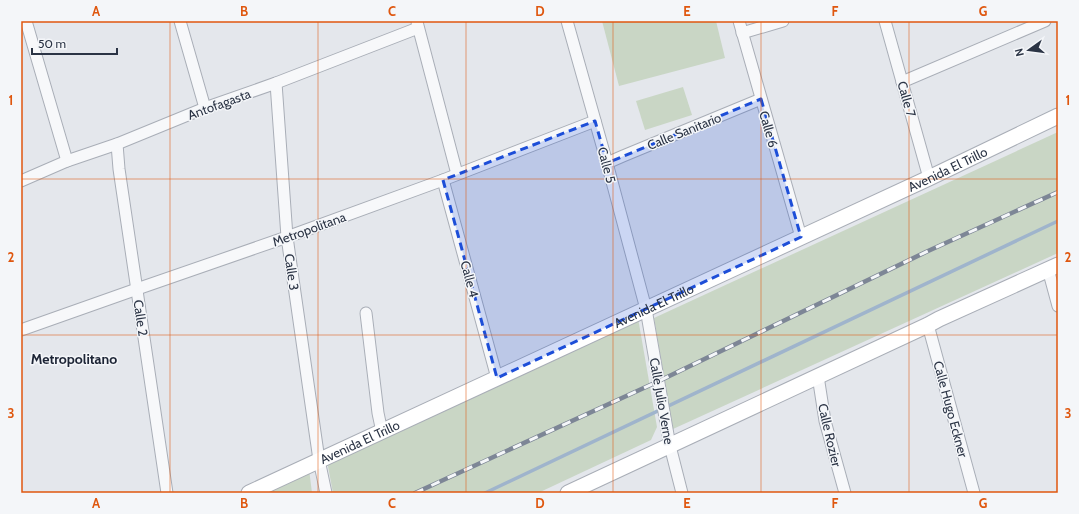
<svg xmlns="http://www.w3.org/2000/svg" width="1079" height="514" viewBox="0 0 1079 514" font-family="Cabin,sans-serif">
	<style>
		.green { fill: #c9d6c5 }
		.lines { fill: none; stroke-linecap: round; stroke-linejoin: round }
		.stream { stroke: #9fb4cc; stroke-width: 3.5 }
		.street-casing { stroke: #a9aeb7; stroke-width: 13 }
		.secondary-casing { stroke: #a9aeb7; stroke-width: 17 }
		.street { stroke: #f7f8fa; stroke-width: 11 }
		.secondary { stroke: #fff; stroke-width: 15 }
		.rail-casing { stroke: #7d8696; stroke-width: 4.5 }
		.rail { stroke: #f4f6f9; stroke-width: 3; stroke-dasharray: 9; stroke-linecap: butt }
		.marked { fill: #1d4ed8; fill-opacity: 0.2; stroke: #1d4ed8; stroke-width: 3; stroke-dasharray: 8 5; stroke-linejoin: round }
		.grid { fill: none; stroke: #df570f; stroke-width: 1; stroke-opacity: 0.55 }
		.labels { text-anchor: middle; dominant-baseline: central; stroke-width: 3; stroke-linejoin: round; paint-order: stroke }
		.street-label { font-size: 13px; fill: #2b3445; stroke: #f4f6f9 }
		.neighbourhood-label { font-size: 14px; font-weight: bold; fill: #1d2536; stroke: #f4f6f9 }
		.neatline { fill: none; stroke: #df570f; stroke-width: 1.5 }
		.grid-label { font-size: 13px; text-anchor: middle; font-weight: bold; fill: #df570f }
	</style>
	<rect width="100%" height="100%" fill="#e4e7ec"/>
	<!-- green -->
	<g class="green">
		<path d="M602,21H716L725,58L619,86Z"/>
		<path d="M683,87L692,115L645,130L636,101Z"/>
		<path d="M1058,132V253L673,429L654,318Z"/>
		<path d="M638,318L657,427L651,440L538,493H333L327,461Z"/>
		<path d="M309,469L312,493H258Z"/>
	</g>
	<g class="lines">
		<!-- stream -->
		<path class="stream" d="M485,493L1058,221"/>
		<defs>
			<g id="street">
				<path d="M26,21L67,161"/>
				<path d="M180,21L205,108"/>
				<path d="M567,21L607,163L646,309L670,446L682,493"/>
				<path d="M739,21L801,237"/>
				<path d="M885,21L929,178"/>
				<path d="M417,22L457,174"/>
				<path d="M742,33L783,21"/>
				<path d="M902,82L1045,21"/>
				<path d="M276,83L287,237L319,460L326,493"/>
				<path d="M117,144L119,169L167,493"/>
				<path d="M607,163L623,156L761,99"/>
				<path d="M443,180L497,378"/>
				<path d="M21,181L67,161L117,144L205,108L276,83L418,28"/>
				<path d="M1048,269L1058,306"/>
				<path d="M366,313L378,413L382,432"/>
				<path d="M928,325L974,493"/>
				<path d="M21,330L137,289L287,237L443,180L595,121"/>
				<path d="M818,376L825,421L845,493"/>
			</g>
			<g id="secondary">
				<path id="s1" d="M249,493L929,178L1058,116"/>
				<path d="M568,493L928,325L939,319L1058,265"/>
			</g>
		</defs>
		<!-- street casing -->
		<use href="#street" class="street-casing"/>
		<!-- secondary casing -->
		<use href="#secondary" class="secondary-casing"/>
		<!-- street -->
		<use href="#street" class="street"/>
		<!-- secondary -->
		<use href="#secondary" class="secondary"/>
		<defs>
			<path id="rail" d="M415,493L659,381L928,251L1058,192"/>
		</defs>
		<!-- rail casing -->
		<use href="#rail" class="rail-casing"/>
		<!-- rail -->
		<use href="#rail" class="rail"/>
	</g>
	<!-- marked area -->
	<path class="marked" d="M761,99L801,237L497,378L443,180L595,121L607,163Z"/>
	<!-- grid -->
	<path class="grid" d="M170,21V493M318,21V493M466,21V493M613,21V493M761,21V493M909,21V493M21,179H1058M21,335H1058"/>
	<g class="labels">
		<!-- street labels -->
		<g class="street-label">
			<text transform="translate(907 99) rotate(74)">Calle 7</text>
			<text transform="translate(219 104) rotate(-20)">Antofagasta</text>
			<text transform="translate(769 129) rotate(74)">Calle 6</text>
			<text transform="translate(684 131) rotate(-22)">Calle Sanitario</text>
			<text transform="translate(607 165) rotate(75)">Calle 5</text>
			<text stroke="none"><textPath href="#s1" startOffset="770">Avenida El Trillo</textPath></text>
			<text transform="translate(309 229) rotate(-20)">Metropolitana</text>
			<text transform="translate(292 272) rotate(82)">Calle 3</text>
			<text transform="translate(470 279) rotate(75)">Calle 4</text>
			<text stroke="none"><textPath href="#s1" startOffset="446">Avenida El Trillo</textPath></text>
			<text transform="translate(141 318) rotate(82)">Calle 2</text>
			<text transform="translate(662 401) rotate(80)">Calle Julio Verne</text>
			<text transform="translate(951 409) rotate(75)">Calle Hugo Eckner</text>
			<text transform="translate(830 435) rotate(77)">Calle Rozier</text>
			<text stroke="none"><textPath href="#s1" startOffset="122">Avenida El Trillo</textPath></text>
		</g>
		<!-- neighbourhood labels -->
		<g class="neighbourhood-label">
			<text x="74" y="359">Metropolitano</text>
		</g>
	</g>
	<!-- border -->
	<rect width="1079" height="514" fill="none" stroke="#f4f6f9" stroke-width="44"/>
	<!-- north arrow -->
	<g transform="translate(1029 50) rotate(256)" stroke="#f4f6f9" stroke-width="3" paint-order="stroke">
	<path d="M0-3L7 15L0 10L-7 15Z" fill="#2b3445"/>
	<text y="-6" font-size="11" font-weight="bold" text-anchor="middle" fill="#2b3445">N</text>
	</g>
	<!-- scale -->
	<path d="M32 48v6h85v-6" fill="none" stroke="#2b3445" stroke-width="2"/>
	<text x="38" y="48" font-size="12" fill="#2b3445" stroke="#f4f6f9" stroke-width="3" paint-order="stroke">50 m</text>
	<rect x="22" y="22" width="1035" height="470" class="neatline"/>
	<g class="grid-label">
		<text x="96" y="16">A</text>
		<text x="244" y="16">B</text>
		<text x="392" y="16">C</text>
		<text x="540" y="16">D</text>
		<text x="687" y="16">E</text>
		<text x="835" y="16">F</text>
		<text x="983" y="16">G</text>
		<text x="11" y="105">1</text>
		<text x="1068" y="105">1</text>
		<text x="11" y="262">2</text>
		<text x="1068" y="262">2</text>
		<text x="11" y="418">3</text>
		<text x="1068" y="418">3</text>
		<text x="96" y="508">A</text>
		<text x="244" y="508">B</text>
		<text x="392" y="508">C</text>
		<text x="540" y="508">D</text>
		<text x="687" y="508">E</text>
		<text x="835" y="508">F</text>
		<text x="983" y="508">G</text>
	</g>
</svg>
